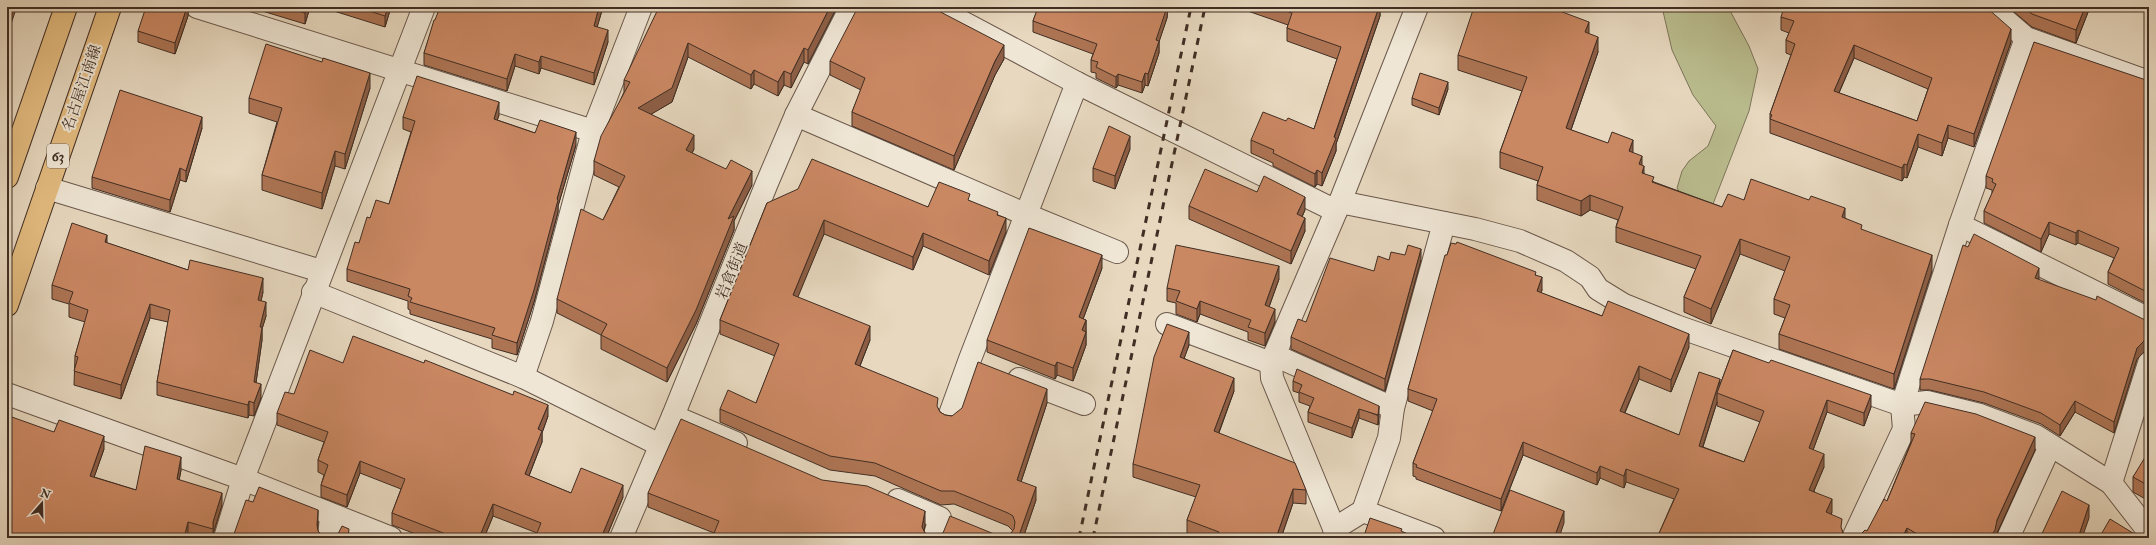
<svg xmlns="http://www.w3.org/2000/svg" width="2156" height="545" viewBox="0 0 2156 545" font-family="'IM FELL Double Pica','Noto Serif JP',serif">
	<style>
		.green { fill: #babd8f; stroke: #7d765a }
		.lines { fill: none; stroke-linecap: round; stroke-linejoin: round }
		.minor-casing { stroke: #6a584b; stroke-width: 24 }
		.primary-casing { stroke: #402e24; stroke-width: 24 }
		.minor { stroke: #efe6d5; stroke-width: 22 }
		.primary { stroke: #e4bc80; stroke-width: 22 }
		.rail { stroke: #402e24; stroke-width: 3; stroke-dasharray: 7 7; stroke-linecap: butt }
		.wall { fill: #ad7454; stroke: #402e24; fill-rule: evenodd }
		.shaded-wall { fill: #8d5e45; stroke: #402e24 }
		.building { fill: #c98762; stroke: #402e24; fill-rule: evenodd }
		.labels { text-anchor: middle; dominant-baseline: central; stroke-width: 4; stroke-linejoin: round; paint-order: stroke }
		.shield { fill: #efe6d5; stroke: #746559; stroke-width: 1 }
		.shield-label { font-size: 14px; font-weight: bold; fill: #402e24 }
		.street-label { font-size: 15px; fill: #402e24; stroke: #efe6d5 }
	</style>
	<rect width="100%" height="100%" fill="#e7d8bf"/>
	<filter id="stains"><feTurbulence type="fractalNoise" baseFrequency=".005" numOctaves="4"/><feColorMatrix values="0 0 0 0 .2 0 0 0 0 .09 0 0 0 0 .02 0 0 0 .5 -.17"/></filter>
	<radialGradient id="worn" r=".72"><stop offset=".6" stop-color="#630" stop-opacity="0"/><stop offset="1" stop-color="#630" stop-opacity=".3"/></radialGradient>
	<!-- green -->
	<path class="green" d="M1662,7H1728L1749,46L1758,69L1749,111L1713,204L1682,196L1677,188L1682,171L1689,161L1708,146L1716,126L1693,95L1672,50Z"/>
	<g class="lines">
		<defs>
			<g id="minor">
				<path d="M197,7L593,131"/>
				<path d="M934,7L1077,83L1336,211"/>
				<path d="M1990,7L2026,38L2149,82"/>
				<path d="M796,115L1027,215L1117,252"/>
				<path d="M47,188L321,271"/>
				<path d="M1340,202L1475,229L1520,241L1566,261L1590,277L1598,289L1624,305L1676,326L1902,405L1927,402L1980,415L2036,436L2111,483L2149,532"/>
				<path d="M1960,225L2149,319"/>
				<path d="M313,292L523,377L660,445"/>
				<path d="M1167,324L1271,363"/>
				<path d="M1274,355L1393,408"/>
				<path d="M523,377L542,321L593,131L641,7"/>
				<path d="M1019,379L1084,404"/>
				<path d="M7,394L243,479L391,538"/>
				<path d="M673,416L736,443"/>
				<path d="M949,417L970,359L1077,83"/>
				<path d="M2111,483L2149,363"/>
				<path d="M898,500L940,518L934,538"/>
				<path d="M1363,511L1434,538"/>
				<path d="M1334,529L1363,511L1389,438L1393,408L1444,223"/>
				<path d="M225,538L243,479L424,7"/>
				<path d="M329,538L331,516"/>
				<path d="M621,538L673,416L767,183L796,115L851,7"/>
				<path d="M1338,538L1272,378L1271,363L1340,202L1417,7"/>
				<path d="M1853,538L1904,429L1902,405L1960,225L2026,38"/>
				<path d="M2008,538L2050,446"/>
			</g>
			<g id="primary">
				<path d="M7,177L66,7"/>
				<path d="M7,305L110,7"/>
			</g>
		</defs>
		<!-- minor casing -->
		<use href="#minor" class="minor-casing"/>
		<!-- primary casing -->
		<use href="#primary" class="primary-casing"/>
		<!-- minor -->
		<use href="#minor" class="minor"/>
		<!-- primary -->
		<use href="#primary" class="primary"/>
		<!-- rail -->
		<g class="rail">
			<path d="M1079,538L1191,7"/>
			<path d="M1093,538L1205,7"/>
		</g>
	</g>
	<!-- wall -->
	<g class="wall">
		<path d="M188,7V16L175,54L138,42V31Z"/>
		<path d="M249,7H310L305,24Z"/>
		<path d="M321,7H391L385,27Z"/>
		<path d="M603,7L597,27L608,42L594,85L541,68L539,74L515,66L507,91L424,65V53L435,20Z"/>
		<path d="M717,7H837L808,64L804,62L791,88L784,85L778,96L754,84L751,89L688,57L672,102L651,114L694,149L692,153L752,185L734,221V230L696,324L667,382L601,349V335L557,313V299L603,220L619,187L594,175V161L624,92V80L714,12Z"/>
		<path d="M1023,7H1168L1167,18L1159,41V53L1148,86L1145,85L1142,93L1118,85L1116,88L1096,78V73L1091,72V60L1093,54L1033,32V21L1037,11Z"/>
		<path d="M1242,7H1380V16L1336,144V151L1322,186L1317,184L1315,187L1273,166V163L1251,153V140L1286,121L1314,129L1337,59L1287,41V28L1288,25L1242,9Z"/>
		<path d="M2008,7H2090L2076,43L2032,27Z"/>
		<path d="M1781,17L2011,42L1974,147L1948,138L1942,156L1918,147L1907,178L1904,177L1902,181L1770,133V114L1791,55L1786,53V40L1789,33L1781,30ZM1854,58L1928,89L1917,121L1839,93Z"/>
		<path d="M1589,34L1598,52L1571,130L1633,153L1642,166L1644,174L1654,182L1722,207L1744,200L1845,218L1862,230L1932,271L1894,389L1779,349V334L1785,318L1774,314V299L1785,271L1740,254L1711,324L1684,312V297L1696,269L1616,242V227L1618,220L1590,210L1581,216L1537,200V185L1538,181L1500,168V152L1522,91L1458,70V55Z"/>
		<path d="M1004,59L995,75L954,170L852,126V112L861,90L830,75V61Z"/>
		<path d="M2149,81V305L2108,284V272L2114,258L2078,243L2076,245L2049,234L2041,252L1984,223V211L1992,194V190L1986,188V176Z"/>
		<path d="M370,88L345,169L335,166L322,209L262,190V175L277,122L249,113V98Z"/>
		<path d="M1448,89L1439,115L1412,105V98Z"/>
		<path d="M499,115L497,120L535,133L576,145L558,206V212L534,302L517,355L492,348V339L410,314V310L408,309V301L347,281V269L359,243L370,218L389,204L411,132L403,129V117Z"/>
		<path d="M202,128L186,182L180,180L170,212L92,188V177Z"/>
		<path d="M1130,149L1115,189L1093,181V168Z"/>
		<path d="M1257,192L1305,210L1302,217L1305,231L1291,264L1189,219V206Z"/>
		<path d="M970,201L998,215L1006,232L989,275L923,246L913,270L824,234L797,297L870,340L860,366L938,408L940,412L945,415L952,416L1047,403L1021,482L1036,500L1023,538H712L714,533L648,507V493L925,525L924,531L925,533L930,536H999L1010,534L1013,531L1008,526L954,504L941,505L875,476L830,470L720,422V409L756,403L775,356L720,334V320L767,203L928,207Z"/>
		<path d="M107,243L188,270L263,292L261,301L266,316L262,329V340L256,383L261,398L254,416L249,415L248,418L157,395V382L168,322L150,318L121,399L74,385L75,356L85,322L69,317V304L52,299V285Z"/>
		<path d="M1456,244L1536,275L1542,290L1541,293L1602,316L1689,347L1671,392L1639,379L1625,413L1679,435L1720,385L1733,350L1871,407L1864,426L1827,412L1813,450L1824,467L1814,491L1832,512L1831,514L1842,530L1843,533L1848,537L1854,538L1860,535L1867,531L1887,501L1911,442V433L2035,450L1997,533L1996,538H1657L1674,499L1626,482L1624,488L1600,478L1597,485L1523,455L1501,511L1416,479V477L1413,476V463L1433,411L1408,401V389L1447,255ZM1717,402V406L1760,422L1744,462L1703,447Z"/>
		<path d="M1389,260H1421L1385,391L1291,349V337L1306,322Z"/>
		<path d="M1102,268L1083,319L1086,320V345L1073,381L1057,375L1055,379L987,352V340Z"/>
		<path d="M1279,279L1269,307L1275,322L1265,346L1248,340V332L1200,314L1197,322L1176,314V303L1167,301V288Z"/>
		<path d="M1189,345L1184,358L1234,391L1219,433L1306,490V504L1293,503L1281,538H1200L1187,533V520L1196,497L1133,477V464Z"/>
		<path d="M2144,352L2137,359L2114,433L2075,412L2060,436L2041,424L1984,403L1930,390H1920V379Z"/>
		<path d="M343,363L548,416L542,433V442L529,476L571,493L623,497L606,538H535L537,533L493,516L484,538H426L392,525V513L401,489L360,473L347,507L321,497V485L324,475L318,472V460L324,442L277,425V413L294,394Z"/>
		<path d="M1293,381L1379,416L1378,425L1359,418L1352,438L1308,422V412L1310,406L1299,402V393L1293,391Z"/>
		<path d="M2149,389V413L2147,412V397Z"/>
		<path d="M54,432L104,449L94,477L136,490L181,470L179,480L222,505L213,534V538H201L188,534L187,538H7Z"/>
		<path d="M2149,455V501L2133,492V477Z"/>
		<path d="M318,522L317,529L318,531L322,536L328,538L335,537L349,538H234V534Z"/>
	</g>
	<!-- shaded-wall -->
	<g class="shaded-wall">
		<path d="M11,7H15V12L7,36V19Z"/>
		<path d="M187,7H188V16L175,54V43Z"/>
		<path d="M307,7H310L305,24V13Z"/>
		<path d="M388,7H391L385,27V16Z"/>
		<path d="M599,7H603L594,38V26Z"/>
		<path d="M830,7H837L808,64V50Z"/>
		<path d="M1164,7H1168L1167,18L1156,51V40Z"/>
		<path d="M1379,7H1380V16L1336,144V151L1322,186V173Z"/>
		<path d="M2085,7H2090L2076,43V30Z"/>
		<path d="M1589,22V37L1585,32Z"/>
		<path d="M2011,29V42L1974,147V134Z"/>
		<path d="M608,30V42L594,85V73Z"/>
		<path d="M1598,37V52L1566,144V128Z"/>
		<path d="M1159,41V53L1148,86V74Z"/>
		<path d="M688,43V57L672,102L638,122V108Z"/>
		<path d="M1004,45V59L995,75L954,170V156L995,61Z"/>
		<path d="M1854,45V58L1834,104V91Z"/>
		<path d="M804,48V62L791,88V74Z"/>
		<path d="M515,54V66L507,91V79Z"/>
		<path d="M541,56V68L539,74V62Z"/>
		<path d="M754,70V84L751,89V75Z"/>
		<path d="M784,71V85L778,96V82Z"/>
		<path d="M370,73V88L345,169V154Z"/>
		<path d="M1145,73V85L1142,93V82Z"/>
		<path d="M1118,74V85L1116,88V77Z"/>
		<path d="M1448,82V89L1439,115V108Z"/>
		<path d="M499,102V115L494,131V119Z"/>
		<path d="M202,117V128L186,182V171Z"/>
		<path d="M1948,125V138L1942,156V143Z"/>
		<path d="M576,132V145L558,206V212L534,302L517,355V343L557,199Z"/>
		<path d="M1918,134V147L1907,178V165Z"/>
		<path d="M694,135V149L686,164V150Z"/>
		<path d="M1130,136V149L1115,189V176Z"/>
		<path d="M1633,140V155L1629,151Z"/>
		<path d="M2149,144V156L2147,150Z"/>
		<path d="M335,151V166L322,209V193Z"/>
		<path d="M1642,156V171L1639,164Z"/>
		<path d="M1904,164V177L1902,181V168Z"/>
		<path d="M1644,166V181L1642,173Z"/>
		<path d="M180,168V180L170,212V200Z"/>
		<path d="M1317,170V184L1315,187V174Z"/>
		<path d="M752,171V185L734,221V230L696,324L667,382V368L728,219Z"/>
		<path d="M1590,195V210L1581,216V201Z"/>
		<path d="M1305,197V210L1297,227V214Z"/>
		<path d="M1845,208V224L1842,217Z"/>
		<path d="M1006,218V232L989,275V261Z"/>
		<path d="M1305,218V231L1291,264V251Z"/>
		<path d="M824,220V234L793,309V295Z"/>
		<path d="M2049,222V234L2041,252V239Z"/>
		<path d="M2078,230V243L2076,245V233Z"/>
		<path d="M923,233V246L913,270V257Z"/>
		<path d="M107,235V248L105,242Z"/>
		<path d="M1740,239V254L1711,324V309Z"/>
		<path d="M1421,249V260L1385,391V379Z"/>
		<path d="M1102,255V268L1079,330V317Z"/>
		<path d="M1932,255V271L1894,389V374Z"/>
		<path d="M1279,266V279L1265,318V305Z"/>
		<path d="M2039,268V279L2035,278Z"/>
		<path d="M1542,277V290L1537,304V291Z"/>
		<path d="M263,278V292L258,313V300Z"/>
		<path d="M1200,301V314L1197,322V309Z"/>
		<path d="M266,302V316L262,329V340L254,396V382L260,327Z"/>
		<path d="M150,304V318L121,399V385Z"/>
		<path d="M1275,309V322L1265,346V333Z"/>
		<path d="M1086,320V332L1082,330Z"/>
		<path d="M870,326V340L855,378V364Z"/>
		<path d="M2149,328V339L2144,352L2137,359L2114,433V422L2137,348Z"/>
		<path d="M1086,332V345L1073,381V368Z"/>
		<path d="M1189,332V345L1180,370V357Z"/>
		<path d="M1689,334V347L1671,392V380Z"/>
		<path d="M1057,362V375L1055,379V366Z"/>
		<path d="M1639,366V379L1620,423V411Z"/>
		<path d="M1234,378V391L1214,445V431Z"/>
		<path d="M1720,379V391L1717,393V402L1699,458V446Z"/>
		<path d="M261,384V398L254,416V403Z"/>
		<path d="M1047,389V403L1017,494V480Z"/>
		<path d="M1871,395V407L1864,426V413Z"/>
		<path d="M1827,400V412L1809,461V448Z"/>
		<path d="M249,401V415L248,418V405Z"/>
		<path d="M2075,401V412L2060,436V425Z"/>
		<path d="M548,405V416L542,433V442L525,486V474L538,429Z"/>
		<path d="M1379,406V416L1378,425V415Z"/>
		<path d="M1359,409V418L1352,438V428Z"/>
		<path d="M104,436V449L90,489V476Z"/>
		<path d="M2035,437V450L1997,533L1996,538H1990L1997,520Z"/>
		<path d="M1523,442V455L1501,511V499Z"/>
		<path d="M1824,454V467L1809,502V490Z"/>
		<path d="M181,457V470L177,492V479Z"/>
		<path d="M360,461V473L347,507V495Z"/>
		<path d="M1600,466V478L1597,485V473Z"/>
		<path d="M1626,469V482L1624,488V476Z"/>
		<path d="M623,485V497L606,538H601Z"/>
		<path d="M1036,487V500L1023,538H1018Z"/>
		<path d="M1293,489V503L1281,538H1276Z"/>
		<path d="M222,493V505L213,534V538V522Z"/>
		<path d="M1832,499V512L1826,525V512Z"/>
		<path d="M493,504V516L484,538H479Z"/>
		<path d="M2089,505V518L2082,538H2078Z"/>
		<path d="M318,510V522L317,537V525Z"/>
		<path d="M925,511V525L922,538V527Z"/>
		<path d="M1564,511V523L1559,538H1554Z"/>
		<path d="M188,522V534L187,538H184Z"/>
		<path d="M1907,528V538H1902Z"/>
	</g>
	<!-- building -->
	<g class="building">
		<path d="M7,7H11L7,19Z"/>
		<path d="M146,7H187L175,43L138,31Z"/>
		<path d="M286,7H307L305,13Z"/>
		<path d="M357,7H388L385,16Z"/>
		<path d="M440,7H599L594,26L608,30L594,73L541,56L539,62L515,54L507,79L424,53L434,20H435Z"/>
		<path d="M659,7H704L714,12L717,7H830L808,50L804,48L791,74L784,71L778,82L754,70L751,75L688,43L672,88L638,108L694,135L686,150L726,169L731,160L752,171L728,219L734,216L696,310L667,368L601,335L607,324L557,299L581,209L603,220L625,176L594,161L601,136L630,82L624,80Z"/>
		<path d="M858,7H931L1004,45L995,61L954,156L852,112L865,78L830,61Z"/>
		<path d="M1038,7H1167L1156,40L1159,41L1148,74L1145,73L1142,82L1118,74L1116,77L1096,67L1098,62L1091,60L1097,44L1033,21Z"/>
		<path d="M1274,7H1379L1334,137L1336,138L1322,173L1317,170L1315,174L1273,153L1274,150L1251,140L1263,112L1286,121L1288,118L1314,129L1341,47L1287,28L1292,13Z"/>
		<path d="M1474,7H1549L1589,22L1585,32L1598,37L1566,128L1608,143L1612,132L1633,140L1629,151L1642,156L1639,164L1644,166L1642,173L1654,177L1652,182L1722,207L1728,194L1744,200L1751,179L1809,200L1811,196L1845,208L1842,217L1862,225L1861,229L1932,255L1894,374L1779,334L1790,305L1774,299L1790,257L1740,239L1711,309L1684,297L1701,256L1616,227L1623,207L1590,195L1581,201L1537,185L1543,167L1500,152L1527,77L1458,55Z"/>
		<path d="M1784,7H1986L2011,29L1974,134L1948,125L1942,143L1918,134L1907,165L1904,164L1902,168L1770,119L1772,115L1770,114L1795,44L1786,40L1794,21L1781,17ZM1854,45L1932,78L1917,121L1834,91Z"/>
		<path d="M2024,7H2085L2076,30L2032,14Z"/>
		<path d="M2034,42L2149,81V144L2147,150L2149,151V293L2108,272L2119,248L2078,230L2076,233L2049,222L2041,239L1984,211L1996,184L1992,182L1993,179L1986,176Z"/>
		<path d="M266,44L322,62L323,58L370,73L345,154L335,151L322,193L262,175L282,108L249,98Z"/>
		<path d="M1420,73L1448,82L1439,108L1412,98Z"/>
		<path d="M417,76L499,102L494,119L535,133L540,120L576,132L557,199L558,200L534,290L517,343L492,335L495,328L410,302L412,298L408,296L410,289L347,269L355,242L359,243L367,217L370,218L376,200L389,204L415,121L403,117Z"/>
		<path d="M120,90L202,117L186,171L180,168L170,200L92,177Z"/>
		<path d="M1109,126L1130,136L1115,176L1093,168Z"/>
		<path d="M812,159L928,207L939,182L970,194L968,200L998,212L997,215L1006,218L989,261L923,233L913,257L824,220L793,295L870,326L855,364L938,398L937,406L940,412L945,415L952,416L962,408L978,362L1047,389L1017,480L1036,487L1018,538H850L847,537L846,538H712L719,521L648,493L681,419L822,480L867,486L925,511L922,527L925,533L930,536H937L943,533L950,516L999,536L1010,534L1014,529L1015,522L1013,516L1008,513L954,491H941L875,463L830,456L720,409L728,390L756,403L779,344L720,320L767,203L798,189Z"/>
		<path d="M1205,169L1257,192L1264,176L1305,197L1297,214L1305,218L1291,251L1189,206Z"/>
		<path d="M72,223L107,235L105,242L188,270L190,260L263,278L258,300L266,302L260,327H262L254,382L261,384L254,403L249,401L248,405L157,382L170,310L150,304L121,385L74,371L78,357L75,356L88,310L69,303L73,292L52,285Z"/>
		<path d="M1029,228L1102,255L1079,317L1086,320L1082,330L1086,332L1073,368L1057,362L1055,366L987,340Z"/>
		<path d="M1974,234L2039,268L2035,278L2096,300L2097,296L2143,319H2149V328L2144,341L2137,348L2114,422L2075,401L2060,425L2041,413L1984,392L1930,379H1920L1963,245L1968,247Z"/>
		<path d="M1457,242L1536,272L1535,275L1542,277L1537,291L1602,316L1608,301L1689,334L1671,380L1639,366L1620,411L1679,435L1699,372L1720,379L1699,446L1744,462L1764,411L1717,393L1733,350L1769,363L1771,360L1871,395L1864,413L1827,400L1809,448L1824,454L1809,490L1832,499L1826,512L1842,519L1841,527L1843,533L1848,537L1854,538L1860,535L1865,530L1867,531L1884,499L1887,501L1915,434L1911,433L1925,402L1976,414L2035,437L1997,520L1995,530L1990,538H1924L1907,528L1902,538H1657L1679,489L1626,469L1624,476L1600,466L1597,473L1523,442L1501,499L1416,467L1417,465L1413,463L1437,399L1408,389L1445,255H1447L1451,243L1456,244Z"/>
		<path d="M1176,245L1279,266L1265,305L1275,309L1265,333L1248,327L1251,320L1200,301L1197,309L1176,301L1180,291L1167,288Z"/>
		<path d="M1408,245L1421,249L1385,379L1291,337L1298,319L1306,322L1330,258L1374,271L1378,256L1389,260L1391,252L1405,255Z"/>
		<path d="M1167,324L1189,332L1180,357L1234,378L1214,431L1295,463L1306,490L1293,489L1276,538H1217L1219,532L1187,520L1200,485L1133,464L1154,357Z"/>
		<path d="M353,336L424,363L425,360L513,395L514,391L548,405L538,429L542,431L525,474L571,493L581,468L623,485L601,538H535L541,523L493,504L479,538H456L392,513L405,479L360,461L347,495L321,485L328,465L318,460L328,432L277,413L285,392L294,394L310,350L343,363Z"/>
		<path d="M1297,369L1379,406L1378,415L1359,409L1352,428L1308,412L1314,398L1299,392L1302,385L1293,381Z"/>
		<path d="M2149,389V398L2147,397Z"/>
		<path d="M9,416L54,432L59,420L104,436L90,476L136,490L145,446L181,457L177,479L222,493L213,522V529L188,522L184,538H7V420Z"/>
		<path d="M2147,454L2149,455V486L2133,477Z"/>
		<path d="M259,487L318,510L317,525L318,531L322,536L328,538L335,537L339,532L342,526L349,529L348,538H240V536L234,534L246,500L253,502Z"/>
		<path d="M1510,490L1564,511L1554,538H1495L1492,537Z"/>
		<path d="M2062,491L2089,505L2078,538H2040Z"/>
		<path d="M1370,518L1402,529L1401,531L1417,538H1367L1365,533Z"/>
		<path d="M2110,519L2141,538H2099Z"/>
	</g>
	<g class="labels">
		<!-- shield labels -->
		<rect class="shield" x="47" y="144" width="22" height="24" rx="3"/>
		<g class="shield-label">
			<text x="58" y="156">63</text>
		</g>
		<!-- street labels -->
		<g class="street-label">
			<text transform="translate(82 88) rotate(-71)">名古屋江南線</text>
			<text transform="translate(732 271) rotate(-68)">岩倉街道</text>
		</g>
	</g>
	<!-- margin -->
	<rect width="2156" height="545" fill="none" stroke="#e7d8bf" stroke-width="24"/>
	<rect x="8" y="8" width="2140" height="529" fill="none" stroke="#402e24" stroke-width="2"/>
	<rect x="12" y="12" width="2132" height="521" fill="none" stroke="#402e24"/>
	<!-- north arrow -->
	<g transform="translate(42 503) rotate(20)" stroke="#efe6d5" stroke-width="3" paint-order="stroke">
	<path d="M0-3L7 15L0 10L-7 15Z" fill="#402e24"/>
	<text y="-6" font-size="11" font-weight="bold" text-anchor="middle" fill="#402e24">N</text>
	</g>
	<rect width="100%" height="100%" filter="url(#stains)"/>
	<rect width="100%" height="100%" fill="url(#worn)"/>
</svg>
